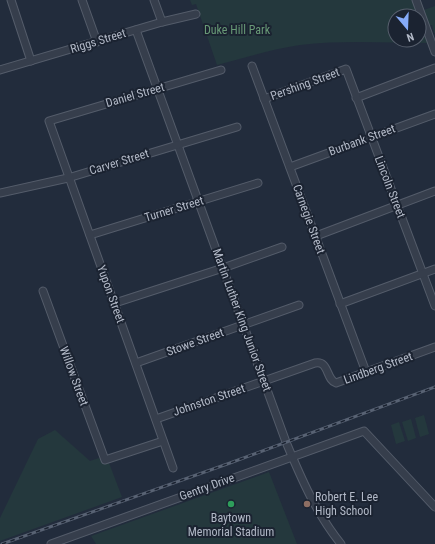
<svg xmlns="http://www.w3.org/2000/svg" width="435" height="544" viewBox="0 0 435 544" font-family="'Roboto Condensed',sans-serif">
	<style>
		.green { fill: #24383d; fill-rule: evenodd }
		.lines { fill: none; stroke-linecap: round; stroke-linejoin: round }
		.minor-casing { stroke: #545c6a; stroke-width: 9 }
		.minor { stroke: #363e4c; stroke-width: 7 }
		.rail-casing { stroke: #586273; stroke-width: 3 }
		.rail { stroke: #1b2331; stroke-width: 1.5; stroke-dasharray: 4.5; stroke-linecap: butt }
		.leisure-dot { fill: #2e9e5b; stroke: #1b2331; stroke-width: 1.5 }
		.education-dot { fill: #8d6e63; stroke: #1b2331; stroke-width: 1.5 }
		.labels { text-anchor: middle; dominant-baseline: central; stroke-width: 4; stroke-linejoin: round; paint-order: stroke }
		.park-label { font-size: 12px; fill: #689976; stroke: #1b2331 }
		.street-label { font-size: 12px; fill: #b2b9c7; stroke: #1b2331 }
		.poi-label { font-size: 12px; fill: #b2b9c7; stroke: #1b2331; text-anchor: start }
	</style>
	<rect width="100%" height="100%" fill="#222c3c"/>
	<!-- green -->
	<g class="green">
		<path d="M190,0H413L423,28L420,30L421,33L426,34L429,43C387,43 342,40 300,45C272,49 245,58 217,65L196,4L192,5ZM395,16H419V40H395Z"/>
		<path d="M435,6V33H434L432,25L429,26L423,12L424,10Z"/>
		<path d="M424,415L429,434L420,437L415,418Z"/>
		<path d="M411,419L416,438L408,441L402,422Z"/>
		<path d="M399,422L405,441L396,444L391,425Z"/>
		<path d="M55,430L90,461L99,458L109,463L122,497L0,541V518L38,439Z"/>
		<path d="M269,472L297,544H96L91,536Z"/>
	</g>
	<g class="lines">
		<defs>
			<g id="minor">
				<path d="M11,0L31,61"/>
				<path d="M82,0L97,42"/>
				<path d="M154,0L162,22"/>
				<path d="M416,0L435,52"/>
				<path d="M136,30L286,442C301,478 316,513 341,544"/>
				<path d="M252,66L366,372"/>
				<path d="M0,70L162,22L196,14"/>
				<path d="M356,98L435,68"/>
				<path d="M264,99L346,69L435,306"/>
				<path d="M290,167L435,114"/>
				<path d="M0,193L68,178L237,127"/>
				<path d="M90,235L258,183"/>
				<path d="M316,236L435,191"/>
				<path d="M43,291L105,460L163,441"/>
				<path d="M115,303L223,268L282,247"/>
				<path d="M340,304L435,269"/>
				<path d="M136,363L299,305"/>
				<path d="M156,419L315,363C329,360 326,380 336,383L435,347"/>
				<path d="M173,468L49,121L221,70"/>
				<path d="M51,544L364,431L435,507"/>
			</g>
		</defs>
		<!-- minor casing -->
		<use href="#minor" class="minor-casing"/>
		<!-- minor -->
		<use href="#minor" class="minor"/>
		<defs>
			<path id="rail" d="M2,544L230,463L435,387"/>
		</defs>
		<!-- rail casing -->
		<use href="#rail" class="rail-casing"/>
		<!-- rail -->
		<use href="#rail" class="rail"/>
	</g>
	<!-- markers -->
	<circle class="leisure-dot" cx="231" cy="504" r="4"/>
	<circle class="education-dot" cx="307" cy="504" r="4"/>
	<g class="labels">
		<!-- park labels -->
		<g class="park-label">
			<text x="237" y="30">Duke Hill Park</text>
		</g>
		<!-- street labels -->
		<g class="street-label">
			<text transform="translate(98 41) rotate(-17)">Riggs Street</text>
			<text transform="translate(305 84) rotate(-20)">Pershing Street</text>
			<text transform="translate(135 95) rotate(-16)">Daniel Street</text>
			<text transform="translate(362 140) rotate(-20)">Burbank Street</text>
			<text transform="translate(119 162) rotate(-17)">Carver Street</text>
			<text transform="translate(390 187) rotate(69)">Lincoln Street</text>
			<text transform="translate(174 209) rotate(-17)">Turner Street</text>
			<text transform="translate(309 219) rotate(70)">Carnegie Street</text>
			<text transform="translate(111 294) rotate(70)">Yupon Street</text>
			<text transform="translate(242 320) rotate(70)">Martin Luther King Junior Street</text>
			<text transform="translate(195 342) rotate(-20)">Stowe Street</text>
			<text transform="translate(378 368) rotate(-20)">Lindberg Street</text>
			<text transform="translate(74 376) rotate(70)">Willow Street</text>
			<text transform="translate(209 400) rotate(-19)">Johnston Street</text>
			<text transform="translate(207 487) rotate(-20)">Gentry Drive</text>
		</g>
		<!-- poi labels -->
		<g class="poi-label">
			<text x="315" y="497">Robert E. Lee<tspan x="315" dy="14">High School</tspan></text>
			<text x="231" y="518" text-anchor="middle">Baytown<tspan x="231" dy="14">Memorial Stadium</tspan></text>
		</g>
	</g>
	<!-- north arrow -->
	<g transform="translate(407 28) rotate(161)"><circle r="19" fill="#1b2331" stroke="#575f6d"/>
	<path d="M0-3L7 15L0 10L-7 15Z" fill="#85abf9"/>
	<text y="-6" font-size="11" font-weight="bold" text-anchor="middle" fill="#b2b9c7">N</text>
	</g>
</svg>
